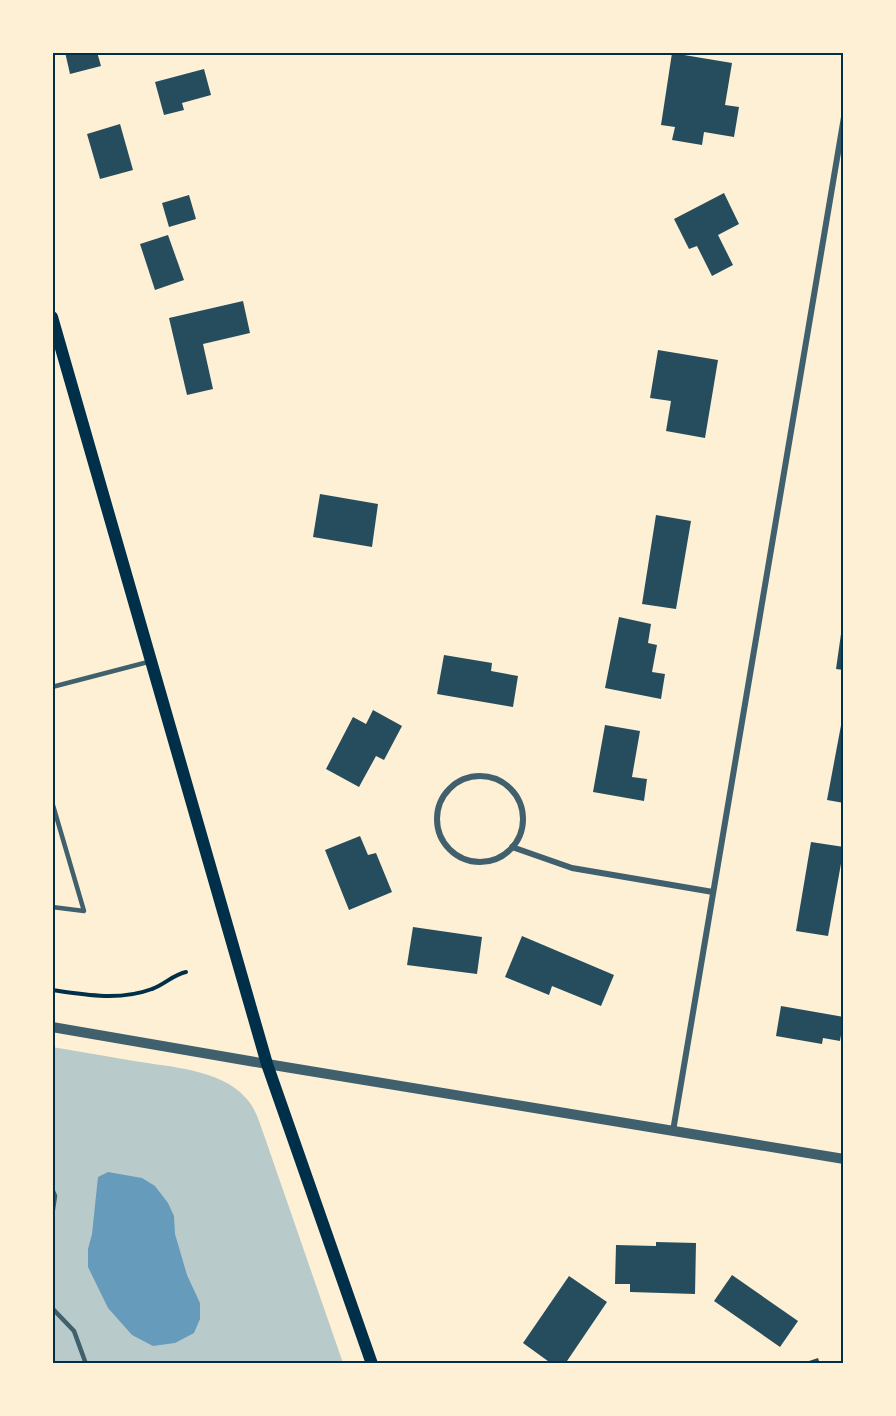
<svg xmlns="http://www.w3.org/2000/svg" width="896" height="1416" viewBox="0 0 896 1416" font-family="Figtree,sans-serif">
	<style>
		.green { fill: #b9caca }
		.water { fill: #669bbc }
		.building { fill: #264d5e }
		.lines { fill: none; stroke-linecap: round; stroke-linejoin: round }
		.path { stroke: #003049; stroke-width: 4 }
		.service { stroke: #3f606c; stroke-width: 4.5 }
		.minor { stroke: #3f606c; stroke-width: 6 }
		.tertiary { stroke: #3f606c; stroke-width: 10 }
		.secondary { stroke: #003049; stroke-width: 12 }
		.neatline { fill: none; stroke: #003049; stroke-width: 2 }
	</style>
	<rect width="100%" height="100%" fill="#fdf0d5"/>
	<!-- green -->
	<path class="green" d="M52,1047C80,1052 107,1056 134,1061C169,1067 220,1069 245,1097C256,1108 260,1124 265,1138L343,1363H53Z"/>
	<!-- water -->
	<path class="water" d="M108,1172L142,1178L155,1186L168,1203L174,1216L175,1234L187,1275L200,1303V1319L194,1333L175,1343L153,1346L132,1335L108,1308L88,1267V1249L92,1234L98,1177Z"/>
	<!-- building -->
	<g class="building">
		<path d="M65,52H97L101,66L70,74Z"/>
		<path d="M672,53L732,63L725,105L739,107L734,137L704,132L702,145L672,140L675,127L661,125Z"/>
		<path d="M204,69L211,95L182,103L184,110L164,115L155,82Z"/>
		<path d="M120,124L133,170L100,179L87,134Z"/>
		<path d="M724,193L739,224L718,235L733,265L712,276L697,246L689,249L674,219Z"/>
		<path d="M189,195L196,219L169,227L162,203Z"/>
		<path d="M168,235L184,280L155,290L140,244Z"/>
		<path d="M243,301L250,333L203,344L213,389L187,395L169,318Z"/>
		<path d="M658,350L718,360L705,438L666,431L671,401L650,398Z"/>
		<path d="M320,494L378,504L372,547L313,537Z"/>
		<path d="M656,515L691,521L676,609L642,604Z"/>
		<path d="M619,617L651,624L648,643L657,645L652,672L665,674L661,699L605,688Z"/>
		<path d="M842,627H844V670L836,669Z"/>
		<path d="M444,655L492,663L491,671L518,676L513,707L437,694Z"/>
		<path d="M373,710L402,726L384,760L376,756L359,787L326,769L353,717L366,724Z"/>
		<path d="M842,720H844V803L827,800Z"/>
		<path d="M605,725L640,731L632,777L647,779L644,801L593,792Z"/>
		<path d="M360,836L368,855L376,853L392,892L349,910L325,850Z"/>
		<path d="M811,842L844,847L828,936L796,931Z"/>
		<path d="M413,927L482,937L477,974L407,965Z"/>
		<path d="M522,936L614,975L601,1006L552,986L549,995L505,977Z"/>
		<path d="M781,1006L844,1017L840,1041L823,1038L822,1044L776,1036Z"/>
		<path d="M656,1242L696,1243L695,1294L630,1292V1284H615L616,1245L656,1246Z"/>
		<path d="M732,1275L798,1321L780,1347L714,1301Z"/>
		<path d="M569,1276L607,1302L565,1364H552L523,1343Z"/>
		<path d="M818,1358L820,1364H803V1363Z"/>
	</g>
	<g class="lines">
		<!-- path -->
		<path class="path" d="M52,990C85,995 120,1001 152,989C164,985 174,974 186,972"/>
		<!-- service -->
		<g class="service">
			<path d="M52,687L148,662"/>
			<path d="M52,802L84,911L52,907"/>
			<path d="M52,1189L55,1196L52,1216"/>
			<path d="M52,1308L74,1331L86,1364"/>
		</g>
		<!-- minor -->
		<g class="minor">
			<circle cx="480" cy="819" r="43"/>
			<path d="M512,847L572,868L713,892"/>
			<path d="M673,1131L844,117"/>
		</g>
		<!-- tertiary -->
		<path class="tertiary" d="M52,1027L267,1064L844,1159"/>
		<!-- secondary -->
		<path class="secondary" d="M52,317L267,1064L372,1364"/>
	</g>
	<!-- border -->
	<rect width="896" height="1416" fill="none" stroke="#fdf0d5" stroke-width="108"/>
	<rect x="54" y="54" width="788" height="1308" class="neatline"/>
</svg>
